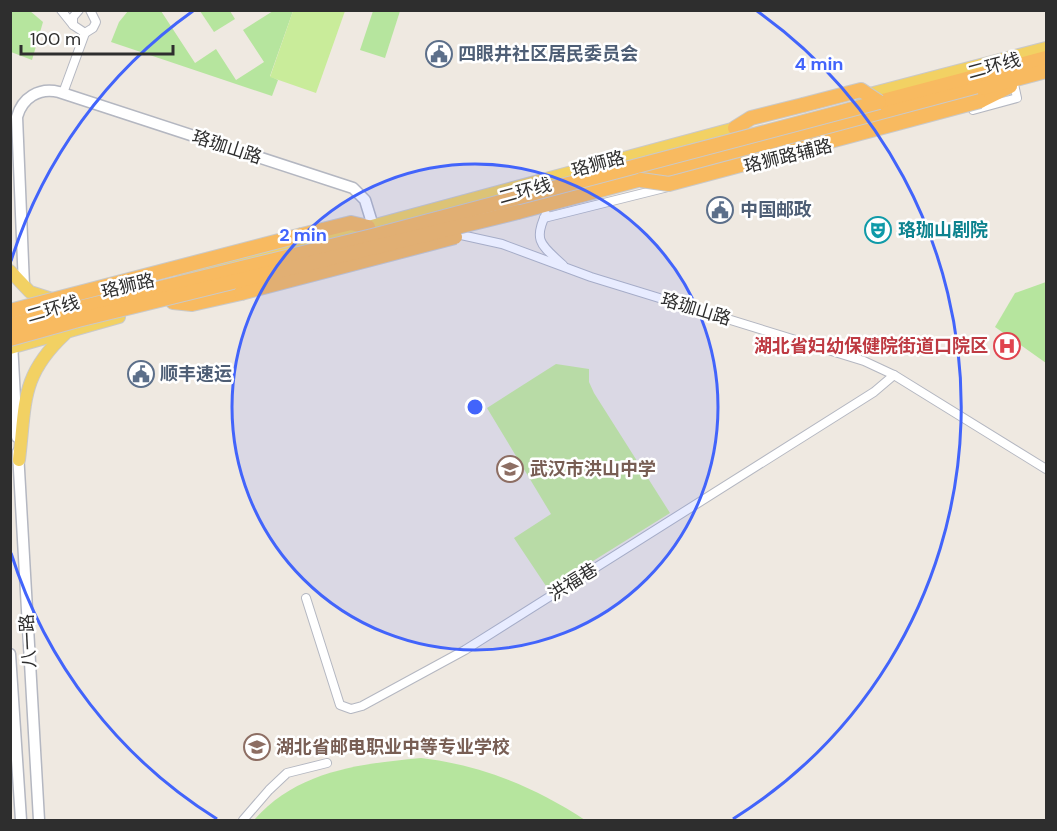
<svg xmlns="http://www.w3.org/2000/svg" width="1057" height="831" viewBox="0 0 1057 831" font-family="'DM Sans','Noto Sans SC',sans-serif">
	<style>
		.green { fill: #b6e59e }
		.pitch { fill: #c9ec9a }
		.lines { fill: none; stroke-linecap: round; stroke-linejoin: round }
		.minor-casing { stroke: #b4b7c1; stroke-width: 10 }
		.tertiary-casing { stroke: #b4b7c1; stroke-width: 13 }
		.secondary-casing { stroke: #b4b7c1; stroke-width: 13 }
		.primary-casing { stroke: #c9c9c9; stroke-width: 14 }
		.trunk-casing { stroke: #c9c9c9; stroke-width: 16 }
		.minor { stroke: #fff; stroke-width: 8 }
		.tertiary { stroke: #fff; stroke-width: 10 }
		.secondary { stroke: #fff; stroke-width: 10 }
		.primary { stroke: #f2d163; stroke-width: 12 }
		.trunk { stroke: #f8ba60; stroke-width: 14 }
		.trunk-bridge-casing { stroke: #c9c9c9; stroke-width: 16; stroke-linecap: butt }
		.trunk-bridge { stroke: #f8ba60; stroke-width: 14 }
		.ring { fill: none; stroke: #4264fb; stroke-width: 3 }
		.labels { text-anchor: middle; dominant-baseline: central; stroke-width: 5; stroke-linejoin: round; paint-order: stroke }
		.service-label { font-size: 18px; font-weight: bold; fill: #4e5e75; stroke: #fff; text-anchor: start }
		.street-label { font-size: 18px; fill: #2e2e2e; stroke: #fff }
		.culture-label { font-size: 18px; font-weight: bold; fill: #0d838f; stroke: #fff; text-anchor: start }
		.health-label { font-size: 18px; font-weight: bold; fill: #be3a42; stroke: #fff; text-anchor: end }
		.education-label { font-size: 18px; font-weight: bold; fill: #785e54; stroke: #fff; text-anchor: start }
		.centre { fill: #4264fb; stroke: #fff; stroke-width: 3 }
		.ring-label { font-size: 18px; text-anchor: middle; font-weight: bold; fill: #4264fb; stroke: #fff; stroke-width: 5; stroke-linejoin: round; paint-order: stroke }
	</style>
	<rect width="100%" height="100%" fill="#efe9e1"/>
	<!-- green -->
	<g class="green">
		<path d="M11,10L30,11L43,22L32,60L11,52Z"/>
		<path d="M128,11H161L195,63L216,49L236,80L264,62L243,30L273,11H293L270,76L278,80L272,96L111,42L119,22Z"/>
		<path d="M200,11H230L235,19L214,32Z"/>
		<path d="M373,11H400L385,58L360,50Z"/>
		<path d="M1046,282V363L995,327L1015,293Z"/>
		<path d="M421,758C481,765 535,787 585,820H254C297,771 358,764 421,758Z"/>
	</g>
	<!-- pitch -->
	<g class="pitch">
		<path d="M293,11H345L316,93L270,77Z"/>
		<path d="M556,364L589,369V382L594,393L670,513L548,589L514,538L551,514L487,408Z"/>
	</g>
	<g class="lines">
		<defs>
			<g id="minor">
				<path d="M61,10L73,25"/>
				<path d="M79,10L73,17V25L85,33L93,28L96,22L90,10"/>
				<path d="M63,93L85,33"/>
				<path d="M973,110L1017,98L1014,84"/>
				<path d="M546,214C532,242 543,246 563,265"/>
				<path d="M544,218L668,187"/>
				<path d="M452,233L502,244L591,277L864,361L894,375L1046,469"/>
				<path d="M306,598L340,705L351,709L362,706L465,650L874,392L894,375"/>
				<path d="M243,820L269,790L287,773L327,763"/>
			</g>
			<path id="tertiary" d="M24,286L17,117C22,98 39,87 59,92L353,188L365,200L373,226"/>
			<g id="secondary">
				<path d="M12,342L17,437"/>
				<path d="M18,452L39,820"/>
				<path d="M10,654L21,820"/>
			</g>
			<g id="primary">
				<path d="M862,96L1046,48"/>
				<path d="M10,271L30,292L55,300"/>
				<path d="M183,273L368,227L743,126"/>
				<path d="M10,348L119,317"/>
				<path d="M19,460C26,403 20,376 65,334"/>
			</g>
			<g id="trunk">
				<path d="M980,101L1010,86"/>
				<path d="M879,102L1046,58"/>
				<path d="M735,128L751,118L803,105"/>
				<path d="M518,212L1046,71"/>
				<path d="M302,235L351,223L368,227"/>
				<path d="M173,302L192,304L241,293"/>
			</g>
		</defs>
		<!-- minor casing -->
		<use href="#minor" class="minor-casing"/>
		<!-- tertiary casing -->
		<use href="#tertiary" class="tertiary-casing"/>
		<!-- secondary casing -->
		<use href="#secondary" class="secondary-casing"/>
		<!-- primary casing -->
		<use href="#primary" class="primary-casing"/>
		<!-- trunk casing -->
		<use href="#trunk" class="trunk-casing"/>
		<!-- minor -->
		<use href="#minor" class="minor"/>
		<!-- tertiary -->
		<use href="#tertiary" class="tertiary"/>
		<!-- secondary -->
		<use href="#secondary" class="secondary"/>
		<!-- primary -->
		<use href="#primary" class="primary"/>
		<!-- trunk -->
		<use href="#trunk" class="trunk"/>
		<defs>
			<g id="trunk-bridge">
				<path d="M803,105L861,90L879,102"/>
				<path d="M641,180L669,184L980,101"/>
				<path d="M241,293L455,237"/>
				<path d="M10,311L302,235"/>
				<path d="M10,325L372,236L879,102"/>
				<path d="M10,339L78,320L518,212"/>
			</g>
		</defs>
		<!-- trunk-bridge casing -->
		<use href="#trunk-bridge" class="trunk-bridge-casing"/>
		<!-- trunk-bridge -->
		<use href="#trunk-bridge" class="trunk-bridge"/>
	</g>
	<!-- distance rings -->
	<circle cx="475" cy="407" r="243" fill="#4264fb" fill-opacity=".12"/>
	<g class="ring">
		<circle cx="475" cy="407" r="243"/>
		<path d="M217 819A486 486 0 0 1 11 553M11 261A486 486 0 0 1 193 11M757 11A486 486 0 0 1 733 819"/>
	</g>
	<!-- icons -->
	<defs>
		<symbol id="civic-ring" viewBox="-11 -11 22 22"><circle r="9.5" fill="#fff" stroke="#5c6f8a" stroke-width="1.5"/><path d="M-.6-6.5H3V-4.5H.6V-3L4-1V1h2V6H-6V1h2V-1L-.6-3ZM-1.2 2.5V6h2.4V2.5Z" fill="#5c6f8a"/></symbol>
		<symbol id="theatre-ring" viewBox="-11 -11 22 22"><circle r="9.5" fill="#fff" stroke="#0f9aa8" stroke-width="1.5"/><path d="M-5-5.5Q0-4 5-5.5V0Q5 5 0 6Q-5 5-5 0ZM-3.3-2.5H-1v1.5H-3.3ZM1-2.5H3.3v1.5H1ZM-2.8 1Q0 5.5 2.8 1Z" fill="#0f9aa8"/></symbol>
		<symbol id="hospital-ring" viewBox="-11 -11 22 22"><circle r="9.5" fill="#fff" stroke="#e0444e" stroke-width="1.5"/><path d="M-5-5h3v3.5h4V-5h3V5h-3V1.5h-4V5h-3Z" fill="#e0444e"/></symbol>
		<symbol id="school-ring" viewBox="-11 -11 22 22"><circle r="9.5" fill="#fff" stroke="#8d6e63" stroke-width="1.5"/><path d="M0-5L7-2L0 1L-7-2ZM-4 1L0 2.5L4 1V4Q0 6-4 4Z" fill="#8d6e63"/></symbol>
		<symbol id="university-ring" viewBox="-11 -11 22 22"><circle r="9.5" fill="#fff" stroke="#8d6e63" stroke-width="1.5"/><path d="M0-5L7-2L0 1L-7-2ZM-4 1L0 2.5L4 1V4Q0 6-4 4Z" fill="#8d6e63"/></symbol>
	</defs>
	<g fill-rule="evenodd">
		<use href="#civic-ring" x="424" y="39" width="30" height="30"/>
		<use href="#civic-ring" x="705" y="195" width="30" height="30"/>
		<use href="#theatre-ring" x="863" y="215" width="30" height="30"/>
		<use href="#hospital-ring" x="992" y="331" width="30" height="30"/>
		<use href="#civic-ring" x="126" y="359" width="30" height="30"/>
		<use href="#school-ring" x="495" y="454" width="30" height="30"/>
		<use href="#university-ring" x="242" y="732" width="30" height="30"/>
	</g>
	<g class="labels">
		<!-- service labels -->
		<g class="service-label">
			<text x="458" y="54">四眼井社区居民委员会</text>
			<text x="740" y="210">中国邮政</text>
			<text x="160" y="374">顺丰速运</text>
		</g>
		<!-- street labels -->
		<g class="street-label">
			<text transform="translate(994 66) rotate(-15)">二环线</text>
			<text transform="translate(227 147) rotate(18)">珞珈山路</text>
			<text transform="translate(788 156) rotate(-14)">珞狮路辅路</text>
			<text transform="translate(598 164) rotate(-15)">珞狮路</text>
			<text transform="translate(525 191) rotate(-15)">二环线</text>
			<text transform="translate(128 286) rotate(-13)">珞狮路</text>
			<text transform="translate(53 309) rotate(-16)">二环线</text>
			<text transform="translate(696 309) rotate(17)">珞珈山路</text>
			<text transform="translate(573 582) rotate(-32)">洪福巷</text>
			<text transform="translate(28 641) rotate(-93)">八一路</text>
		</g>
		<!-- culture labels -->
		<g class="culture-label">
			<text x="898" y="230">珞珈山剧院</text>
		</g>
		<!-- health labels -->
		<g class="health-label">
			<text x="988" y="346">湖北省妇幼保健院街道口院区</text>
		</g>
		<!-- education labels -->
		<g class="education-label">
			<text x="530" y="469">武汉市洪山中学</text>
			<text x="276" y="747">湖北省邮电职业中等专业学校</text>
		</g>
	</g>
	<circle cx="475" cy="407" r="9" class="centre"/>
	<g class="ring-label">
		<text x="819" y="70">4 min</text>
		<text x="303" y="241">2 min</text>
	</g>
	<!-- border -->
	<rect width="1057" height="831" fill="none" stroke="#2e2e2e" stroke-width="24"/>
	<!-- scale -->
	<path d="M21 45v9h152v-9" fill="none" stroke="#2e2e2e" stroke-width="3"/>
	<text x="30" y="45" font-size="18" fill="#2e2e2e" stroke="#ffffff" stroke-width="4.5" paint-order="stroke">100 m</text>
</svg>
